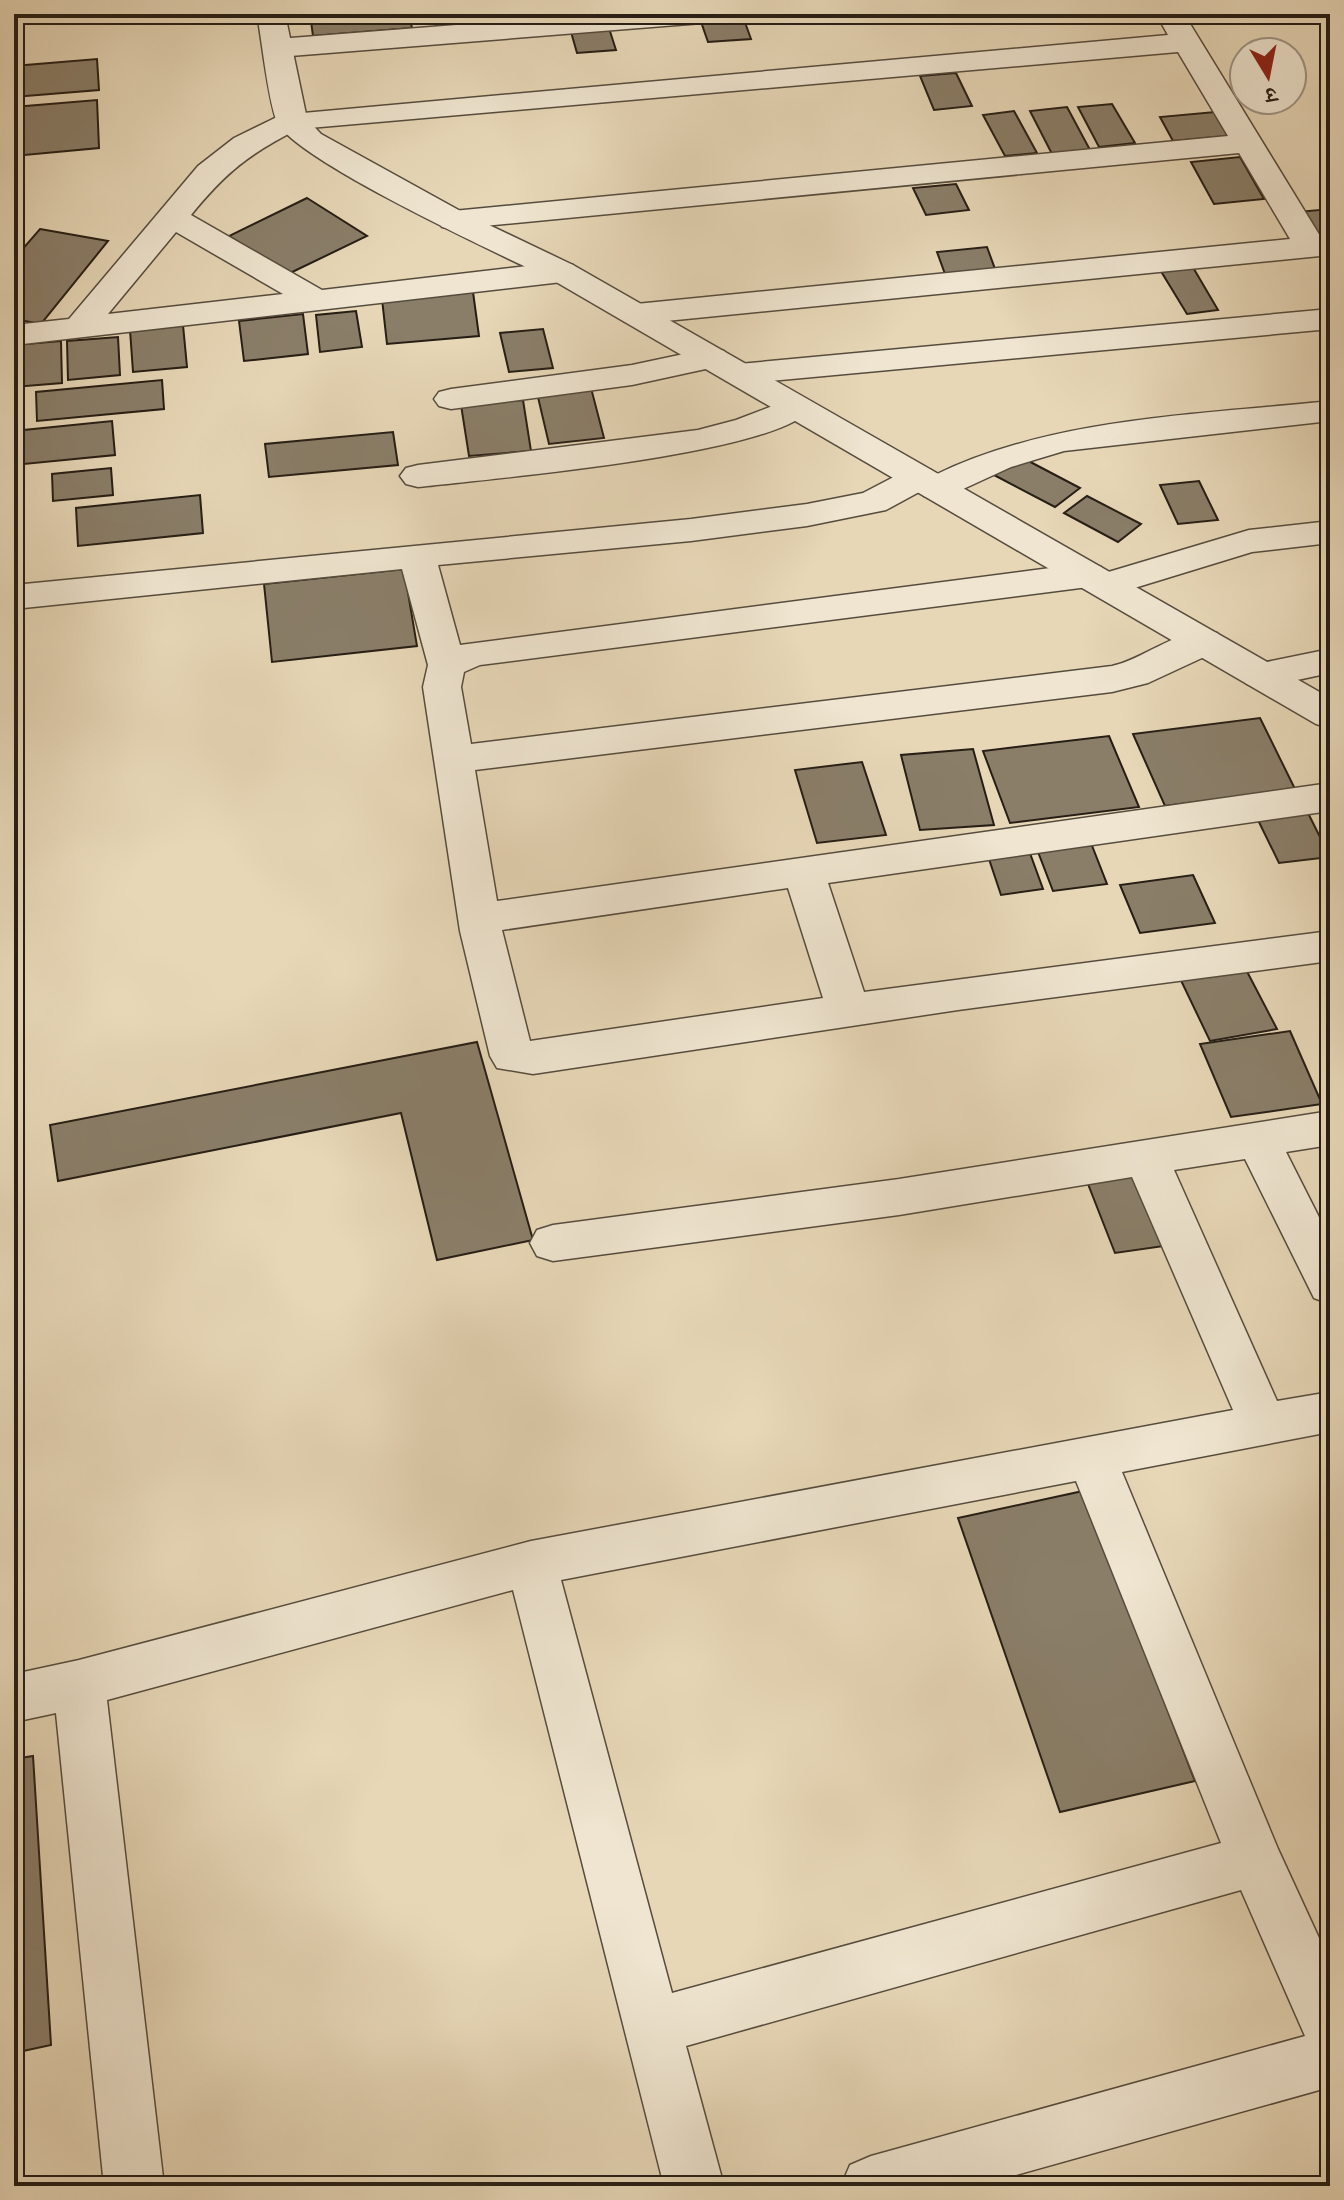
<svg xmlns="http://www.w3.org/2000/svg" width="1344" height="2200" viewBox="0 0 1344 2200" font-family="Cardo,'Noto Serif Devanagari',serif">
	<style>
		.building { fill: #8a7e69; stroke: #261e15; stroke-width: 2 }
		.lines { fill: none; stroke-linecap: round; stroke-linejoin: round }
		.minor-casing { stroke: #564c3e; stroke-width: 3 }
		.tertiary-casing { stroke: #564c3e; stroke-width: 3 }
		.minor { fill: #efe5d0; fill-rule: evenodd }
		.tertiary { fill: #efe5d0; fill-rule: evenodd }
	</style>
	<rect width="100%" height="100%" fill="#e7d7b7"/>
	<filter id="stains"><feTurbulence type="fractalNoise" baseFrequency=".0025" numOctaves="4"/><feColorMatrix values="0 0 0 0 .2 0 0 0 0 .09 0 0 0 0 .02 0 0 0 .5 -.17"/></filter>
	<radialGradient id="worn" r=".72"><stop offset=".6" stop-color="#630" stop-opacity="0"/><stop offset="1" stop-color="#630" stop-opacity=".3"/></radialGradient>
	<!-- building -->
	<g class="building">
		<path d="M310,14H409L412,28L313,36Z"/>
		<path d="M433,14H487L490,25L437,30Z"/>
		<path d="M742,14L751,39L708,42L699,16Z"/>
		<path d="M607,22L616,50L577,53L569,25Z"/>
		<path d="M97,59L99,90L14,97V66Z"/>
		<path d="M956,73L972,106L934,110L920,76Z"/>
		<path d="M97,100L99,148L14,156V107Z"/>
		<path d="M1112,104L1135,143L1099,147L1078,107Z"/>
		<path d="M1067,107L1090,150L1052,154L1030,111Z"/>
		<path d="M1014,111L1037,153L1005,156L983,115Z"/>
		<path d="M1215,112L1228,136L1173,141L1160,117Z"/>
		<path d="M1240,157L1264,199L1214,204L1191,162Z"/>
		<path d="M956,184L969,210L926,215L913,188Z"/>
		<path d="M307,198L367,236L288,274L229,236Z"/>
		<path d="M1330,209V238L1312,239L1297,212Z"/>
		<path d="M40,229L108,241L41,324L14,319V259Z"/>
		<path d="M987,247L995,269L945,274L937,252Z"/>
		<path d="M1191,264L1218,310L1187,314L1159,268Z"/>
		<path d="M473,292L479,336L387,344L382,299Z"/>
		<path d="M356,311L362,347L320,352L316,315Z"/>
		<path d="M303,314L308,354L244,361L239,321Z"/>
		<path d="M183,325L187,367L133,372L130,330Z"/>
		<path d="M543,329L553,368L509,372L500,333Z"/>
		<path d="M118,337L120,375L68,380L67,341Z"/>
		<path d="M61,341L62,383L14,387V345Z"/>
		<path d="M162,380L164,409L37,421L36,392Z"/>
		<path d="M591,388L604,438L549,444L537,393Z"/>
		<path d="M523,400L531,451L469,456L461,405Z"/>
		<path d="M112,421L115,455L14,465V431Z"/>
		<path d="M393,432L398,465L269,477L265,444Z"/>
		<path d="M1019,456L1080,488L1055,507L994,475Z"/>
		<path d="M111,468L113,495L53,501L52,474Z"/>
		<path d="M1199,481L1218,520L1178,524L1160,485Z"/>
		<path d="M200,495L203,533L78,546L76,508Z"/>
		<path d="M1087,496L1141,524L1118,542L1064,513Z"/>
		<path d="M404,569L417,646L272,662L264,584Z"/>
		<path d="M1260,718L1295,789L1165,806L1133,734Z"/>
		<path d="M1109,736L1139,807L1010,823L983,751Z"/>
		<path d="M973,749L994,825L920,830L901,755Z"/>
		<path d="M862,762L886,835L817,843L795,770Z"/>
		<path d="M1307,811L1330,857L1279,863L1257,818Z"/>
		<path d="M1089,838L1107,884L1053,891L1035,844Z"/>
		<path d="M1027,845L1043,889L1001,895L986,850Z"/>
		<path d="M1193,875L1215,923L1140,933L1120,885Z"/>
		<path d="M1241,960L1277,1029L1210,1041L1176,970Z"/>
		<path d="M1290,1031L1322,1104L1231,1117L1200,1044Z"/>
		<path d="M477,1042L533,1240L437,1260L401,1113L58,1181L50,1125Z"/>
		<path d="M1137,1176L1164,1246L1115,1253L1088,1184Z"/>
		<path d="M1083,1491L1195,1781L1060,1812L958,1518Z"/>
		<path d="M33,1756L51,2045L14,2053V1759Z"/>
	</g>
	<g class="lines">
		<defs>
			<g id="minor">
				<path d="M595,14H716L712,20L702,23L278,57L268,54L263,48L268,42L278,39Z"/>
				<path d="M1162,14H1184L1320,236L1330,235V255L636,324L624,321L620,314L624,307L636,304L1290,239L1239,153L453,229L442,227L437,220L442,213L453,211L1228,136L1178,52L298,129C249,154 226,172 191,215L322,290L562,262L573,265L578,272L573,279L562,282L14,345V325L69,319L198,166L234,138L281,115L1168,35L1159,19ZM176,232L283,294L108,314Z"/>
				<path d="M1330,309V329L739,384L727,381L722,374L727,367L739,364Z"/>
				<path d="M712,348L724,351L729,358L724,365L632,385L451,409L439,406L434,399L439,392L451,389L632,365Z"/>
				<path d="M796,397L808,400L813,407C780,455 486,479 418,487L406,484L400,476L406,468L418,465L698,430L736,420Z"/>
				<path d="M1330,401V421L1064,451L1011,467L948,496L936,499L924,496L921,491L886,510L807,526L691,541L438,565L460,645L1088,563L1101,567L1105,573L1249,530L1330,521V543L1252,552L1105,597L1092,593L1088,587L480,665L464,672L461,687L471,744L1112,666C1146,659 1182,624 1217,633L1223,642L1217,651L1148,683L1112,692L475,770L497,901L1330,783V811L828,883L864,992L1330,931V961L958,1010L533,1074L497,1068L490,1056L460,931L423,687L428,665L402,569L14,609V585L691,519L807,504L863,493L907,470L919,467L931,470L935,475C1054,417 1199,415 1330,401ZM788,888L823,998L530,1041L502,930Z"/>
				<path d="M1330,649V673L1260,688L1247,684L1241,675L1247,666Z"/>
				<path d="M1330,1111V1145L1286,1152L1330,1239V1304L1314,1298L1245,1159L1174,1170L1277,1401L1330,1392V1432L1122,1472L1278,1849L1330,1962V2087L977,2186H841L850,2165L871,2156L1305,2036L1241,1890L686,2046L724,2186H664L513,1590L107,1700L164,2186H104L56,1713L14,1722V1674L79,1660L531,1541L1233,1410L1132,1177L899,1215L553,1261L537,1256L530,1243L537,1230L553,1225L899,1179ZM1076,1481L1221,1843L672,1993L561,1580Z"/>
			</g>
			<path id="tertiary" d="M257,14H285L307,119L321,134L464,213L573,265L1330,698V728L1316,724L551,279C503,256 295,160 277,122C268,100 262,41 257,14Z"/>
		</defs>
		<!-- minor casing -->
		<use href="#minor" class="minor-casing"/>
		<!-- tertiary casing -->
		<use href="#tertiary" class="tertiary-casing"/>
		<!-- minor -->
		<use href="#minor" class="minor"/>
		<!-- tertiary -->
		<use href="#tertiary" class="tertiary"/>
	</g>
	<!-- margin -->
	<rect width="1344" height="2200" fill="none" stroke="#e7d7b7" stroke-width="48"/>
	<rect x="16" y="16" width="1312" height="2168" fill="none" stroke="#261e15" stroke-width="4"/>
	<rect x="24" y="24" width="1296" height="2152" fill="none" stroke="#261e15" stroke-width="2"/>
	<!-- north arrow -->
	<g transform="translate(1268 76) rotate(170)"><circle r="38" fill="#efe5d0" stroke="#9f9585" stroke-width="2"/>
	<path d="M0-6L14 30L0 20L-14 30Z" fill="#8f2418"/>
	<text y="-12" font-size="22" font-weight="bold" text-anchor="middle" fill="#261e15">उ</text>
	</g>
	<rect width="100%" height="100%" filter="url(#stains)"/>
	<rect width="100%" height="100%" fill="url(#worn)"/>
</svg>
